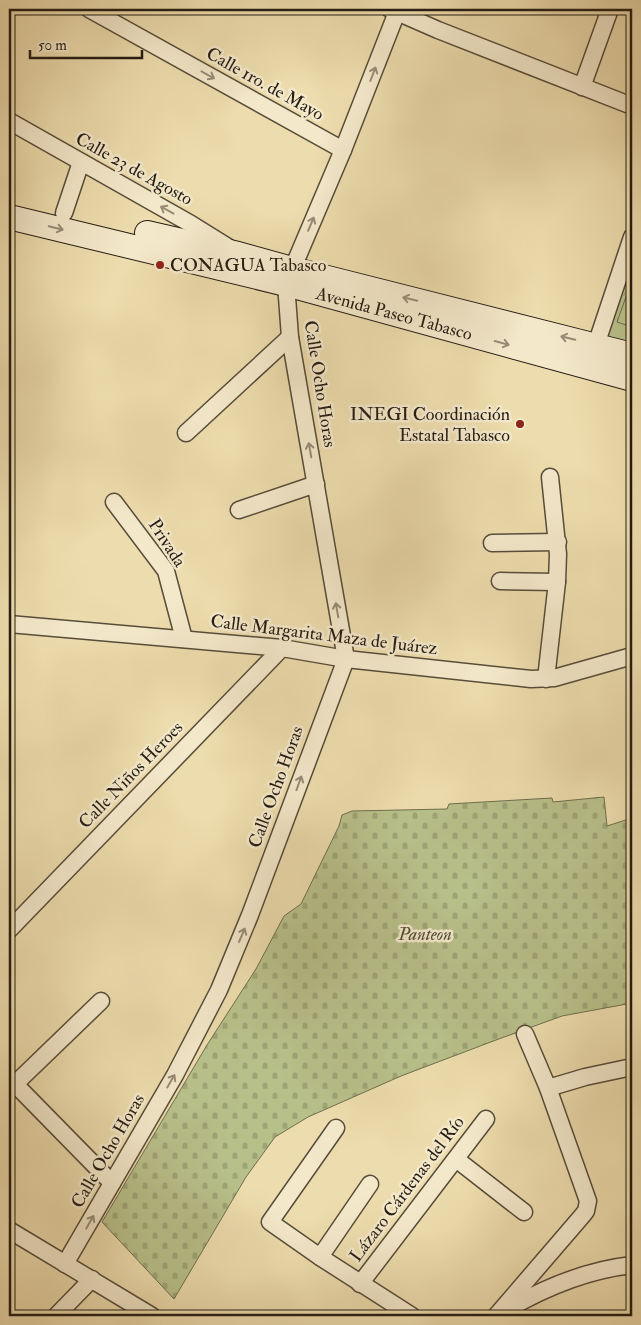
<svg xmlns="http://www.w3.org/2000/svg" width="641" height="1325" viewBox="0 0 641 1325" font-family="'IM FELL Double Pica',serif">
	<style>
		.grass { fill: url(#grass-tufts); stroke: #6e6e4e }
		.cemetery { fill: url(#cemetery-stones); stroke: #6e6e4e }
		.pitch { fill: #b8c08a; stroke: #6e6e4e }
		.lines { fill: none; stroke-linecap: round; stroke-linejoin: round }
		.minor-casing { stroke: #574c3a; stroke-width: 19 }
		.secondary-casing { stroke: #251c13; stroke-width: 26 }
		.minor { stroke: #f3e8ca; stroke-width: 16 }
		.secondary { stroke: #f3e8ca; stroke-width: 24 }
		.oneway { stroke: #968c78 }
		.poi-dot { fill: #8f2418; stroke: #f3e8ca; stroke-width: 2 }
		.labels { text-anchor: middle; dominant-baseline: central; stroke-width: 5; stroke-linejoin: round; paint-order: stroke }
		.street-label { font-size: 18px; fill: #251c13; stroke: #f3e8ca }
		.poi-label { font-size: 18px; fill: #251c13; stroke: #f3e8ca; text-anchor: start }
		.park-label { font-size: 18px; font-style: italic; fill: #514d37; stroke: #f3e8ca }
	</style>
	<defs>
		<pattern id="grass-tufts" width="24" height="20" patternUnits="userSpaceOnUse" patternTransform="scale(1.25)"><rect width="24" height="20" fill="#b8c08a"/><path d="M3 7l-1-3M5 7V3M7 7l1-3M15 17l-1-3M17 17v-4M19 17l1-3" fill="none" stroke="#9ea476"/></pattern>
		<pattern id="cemetery-stones" width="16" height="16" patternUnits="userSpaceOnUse" patternTransform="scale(1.25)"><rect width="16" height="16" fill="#b8c08a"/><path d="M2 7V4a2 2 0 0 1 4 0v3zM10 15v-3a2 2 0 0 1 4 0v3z" fill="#9ea476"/></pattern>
	</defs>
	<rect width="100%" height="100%" fill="#eddcad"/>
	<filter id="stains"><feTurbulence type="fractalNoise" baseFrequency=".004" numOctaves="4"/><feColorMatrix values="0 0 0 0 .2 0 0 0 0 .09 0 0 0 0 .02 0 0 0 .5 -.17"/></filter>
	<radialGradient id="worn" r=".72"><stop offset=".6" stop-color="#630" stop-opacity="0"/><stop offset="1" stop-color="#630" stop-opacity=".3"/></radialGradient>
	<!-- grass -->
	<path class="grass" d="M632,235V355L596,345Z"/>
	<!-- cemetery -->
	<path class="cemetery" d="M604,797L607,826L632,818V1003L562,1016L496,1040L401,1076L308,1117L275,1137L246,1177L174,1299L102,1222L207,1045L256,969L284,916L301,904L339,826L342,815L352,811L447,809L449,804L552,798L553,802Z"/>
	<!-- pitch -->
	<path class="pitch" d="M632,280V327L617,322Z"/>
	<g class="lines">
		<defs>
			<g id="minor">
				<path d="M89,9L343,150"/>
				<path d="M390,9L438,30L632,106"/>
				<path d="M582,87L610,9"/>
				<path d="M9,121L191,224L228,247"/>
				<path d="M64,213L81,162"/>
				<path d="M596,345L632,237"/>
				<path d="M186,433L290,337"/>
				<path d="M114,502L166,571L184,639"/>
				<path d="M239,510L316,484"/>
				<path d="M492,543L558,542"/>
				<path d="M500,581L557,582"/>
				<path d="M9,624L282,648L346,659L531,679L554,678L632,656"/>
				<path d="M546,679L557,582L558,554L550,477"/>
				<path d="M9,930L282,648"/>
				<path d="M9,1078L112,1183"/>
				<path d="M15,1084L101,1001"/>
				<path d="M548,1088L585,1077L632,1067"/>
				<path d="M336,1128L270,1222L320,1257L412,1316"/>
				<path d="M456,1159L524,1212"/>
				<path d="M9,1230L152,1316"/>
				<path d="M320,1257L370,1184"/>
				<path d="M65,1264L175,1075L219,990L250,915L346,659L290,337L286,284L343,150L397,12"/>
				<path d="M360,1284L486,1119"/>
				<path d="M508,1309C546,1287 587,1270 632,1265"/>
				<path d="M56,1316L92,1279"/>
				<path d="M496,1316L582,1216L586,1211L588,1201L548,1088L525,1034"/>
			</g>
			<g id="secondary">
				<path d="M9,217L286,284L632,379"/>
				<path d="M147,233L238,254L292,269L632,355"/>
			</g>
		</defs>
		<!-- minor casing -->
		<use href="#minor" class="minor-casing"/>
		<!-- secondary casing -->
		<use href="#secondary" class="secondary-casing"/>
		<!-- minor -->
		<use href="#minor" class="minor"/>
		<!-- secondary -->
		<use href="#secondary" class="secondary"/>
	</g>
	<!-- one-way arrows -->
	<defs><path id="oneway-shaft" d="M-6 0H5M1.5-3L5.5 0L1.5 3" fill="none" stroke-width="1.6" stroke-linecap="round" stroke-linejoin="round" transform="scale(1.25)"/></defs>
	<g class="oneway">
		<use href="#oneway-shaft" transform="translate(373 74) rotate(-69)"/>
		<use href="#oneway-shaft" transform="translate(208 75) rotate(29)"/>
		<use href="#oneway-shaft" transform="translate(167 210) rotate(-151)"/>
		<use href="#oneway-shaft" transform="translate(311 224) rotate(-67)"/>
		<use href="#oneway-shaft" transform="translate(56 228) rotate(14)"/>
		<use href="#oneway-shaft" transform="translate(410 299) rotate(-166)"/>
		<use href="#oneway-shaft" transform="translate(568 338) rotate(-166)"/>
		<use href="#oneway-shaft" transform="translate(502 343) rotate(15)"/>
		<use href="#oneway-shaft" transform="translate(310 450) rotate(-100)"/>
		<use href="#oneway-shaft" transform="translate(337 610) rotate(-100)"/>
		<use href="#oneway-shaft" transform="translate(299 783) rotate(-70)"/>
		<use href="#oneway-shaft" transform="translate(242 935) rotate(-67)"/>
		<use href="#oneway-shaft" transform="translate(171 1081) rotate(-60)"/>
		<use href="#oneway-shaft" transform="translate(90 1222) rotate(-60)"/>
	</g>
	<!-- markers -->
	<g class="poi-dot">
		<circle cx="160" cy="265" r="5"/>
		<circle cx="520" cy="424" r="5"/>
	</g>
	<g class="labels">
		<!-- street labels -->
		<g class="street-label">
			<text transform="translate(265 84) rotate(29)">Calle 1ro. de Mayo</text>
			<text transform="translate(134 169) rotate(29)">Calle 23 de Agosto</text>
			<text transform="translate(394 314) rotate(15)">Avenida Paseo Tabasco</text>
			<text transform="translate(320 384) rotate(81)">Calle Ocho Horas</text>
			<text transform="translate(167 543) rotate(57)">Privada</text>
			<text transform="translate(324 635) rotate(7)">Calle Margarita Maza de Juárez</text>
			<text transform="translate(131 775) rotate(-46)">Calle Niños Heroes</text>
			<text transform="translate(276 787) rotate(-70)">Calle Ocho Horas</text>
			<text transform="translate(108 1151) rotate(-60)">Calle Ocho Horas</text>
			<text transform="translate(407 1189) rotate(-53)">Lázaro Cárdenas del Río</text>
		</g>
		<!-- poi labels -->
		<g class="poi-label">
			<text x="170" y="265">CONAGUA Tabasco</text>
			<text x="510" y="414" text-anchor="end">INEGI Coordinación<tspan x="510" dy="21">Estatal Tabasco</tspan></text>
		</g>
		<!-- park labels -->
		<g class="park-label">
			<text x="425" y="934">Panteon</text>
		</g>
	</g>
	<!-- margin -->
	<rect width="641" height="1325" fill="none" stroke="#eddcad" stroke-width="30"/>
	<rect x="10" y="10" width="621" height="1305" fill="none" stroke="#251c13" stroke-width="2.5"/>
	<rect x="15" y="15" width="611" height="1295" fill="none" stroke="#251c13"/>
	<!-- scale -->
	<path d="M30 50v8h112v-8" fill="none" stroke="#251c13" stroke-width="2.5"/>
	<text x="38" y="50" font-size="15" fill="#251c13" stroke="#f3e8ca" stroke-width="4" paint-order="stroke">50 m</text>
	<rect width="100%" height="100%" filter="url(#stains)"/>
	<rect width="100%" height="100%" fill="url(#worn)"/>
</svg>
